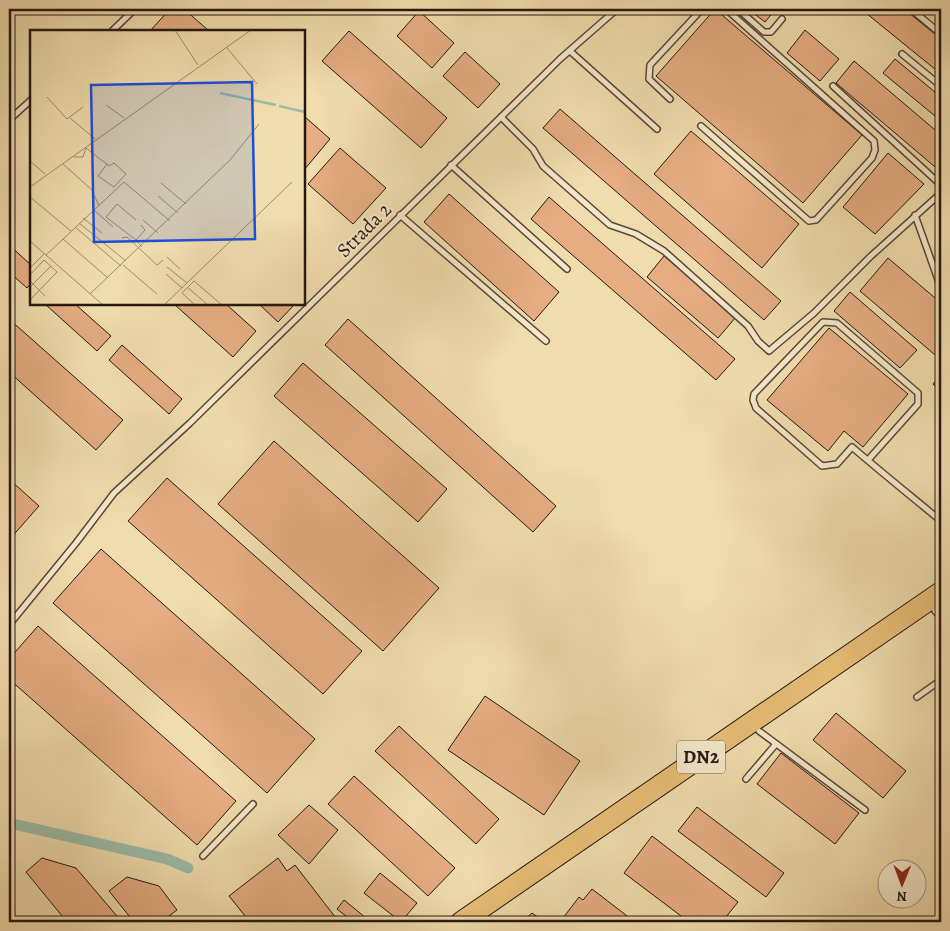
<svg xmlns="http://www.w3.org/2000/svg" width="950" height="931" viewBox="0 0 950 931" font-family="Alegreya,serif">
	<style>
		.lines { fill: none; stroke-linecap: round; stroke-linejoin: round }
		.canal { stroke: #9bbca7; stroke-width: 11 }
		.building { fill: #e5ad81; stroke: #251712 }
		.lane-casing { stroke: #584839; stroke-width: 8 }
		.highway-casing { stroke: #251712; stroke-width: 22 }
		.lane { stroke: #f5e8ca; stroke-width: 5 }
		.highway { stroke: #e8be76; stroke-width: 20 }
		.labels { text-anchor: middle; dominant-baseline: central; stroke-width: 4; stroke-linejoin: round; paint-order: stroke }
		.shield { fill: #f5e8ca; stroke: #635649; stroke-width: 1 }
		.shield-label { font-size: 19px; font-weight: bold; fill: #251712 }
		.street-label { font-size: 20px; fill: #251712; stroke: #f5e8ca }
		.inset-river { fill: none; stroke: #9bbca7; stroke-width: 2.5 }
		.inset-road { fill: none; stroke: #9f8d6f; stroke-width: 1 }
		.view { fill: #1d4ed8; fill-opacity: 0.15; stroke: #1d4ed8; stroke-width: 2.5 }
		.inset-edge { fill: none; stroke: #251712; stroke-width: 2.5 }
	</style>
	<rect width="100%" height="100%" fill="#f0dcad"/>
	<filter id="stains"><feTurbulence type="fractalNoise" baseFrequency=".004" numOctaves="4"/><feColorMatrix values="0 0 0 0 .2 0 0 0 0 .09 0 0 0 0 .02 0 0 0 .5 -.17"/></filter>
	<radialGradient id="worn" r=".72"><stop offset=".6" stop-color="#630" stop-opacity="0"/><stop offset="1" stop-color="#630" stop-opacity=".3"/></radialGradient>
	<g class="lines">
		<!-- canal -->
		<path class="canal" d="M9,823L167,859L188,868"/>
	</g>
	<!-- building -->
	<g class="building">
		<path d="M170,9H184L209,31H150Z"/>
		<path d="M715,9L862,135L803,203L656,76Z"/>
		<path d="M748,9H776L765,22Z"/>
		<path d="M861,9H904L941,39V74Z"/>
		<path d="M419,11L454,43L432,68L397,36Z"/>
		<path d="M805,30L839,59L820,81L787,53Z"/>
		<path d="M349,31L447,118L421,148L322,61Z"/>
		<path d="M465,52L500,84L478,108L443,76Z"/>
		<path d="M895,59L941,97V121L883,73Z"/>
		<path d="M854,61L941,135V172L836,83Z"/>
		<path d="M560,109L781,301L764,320L543,128Z"/>
		<path d="M304,116L330,139L304,170Z"/>
		<path d="M691,131L799,224L762,268L654,174Z"/>
		<path d="M340,148L386,188L353,224L308,184Z"/>
		<path d="M888,153L924,184L875,234L843,207Z"/>
		<path d="M449,194L559,292L534,321L424,222Z"/>
		<path d="M549,197L735,359L716,380L531,219Z"/>
		<path d="M9,245L31,265V283L27,288L9,272Z"/>
		<path d="M664,256L736,317L718,338L647,277Z"/>
		<path d="M888,258L941,303V360L860,291Z"/>
		<path d="M850,292L917,350L900,368L834,311Z"/>
		<path d="M45,304H75L111,336L97,351Z"/>
		<path d="M174,304H226L256,331L233,357Z"/>
		<path d="M259,304H295L278,322Z"/>
		<path d="M9,319L123,420L96,450L9,372Z"/>
		<path d="M348,319L556,506L533,532L325,345Z"/>
		<path d="M829,328L908,394L863,447L844,431L828,451L767,400Z"/>
		<path d="M122,345L182,399L169,414L109,360Z"/>
		<path d="M303,363L447,489L418,522L274,396Z"/>
		<path d="M941,375V392L933,384Z"/>
		<path d="M274,441L439,588L383,651L218,504Z"/>
		<path d="M167,478L362,651L323,694L128,521Z"/>
		<path d="M9,479L39,506L9,540Z"/>
		<path d="M101,549L315,739L267,793L53,603Z"/>
		<path d="M38,626L236,801L197,845L9,679V659Z"/>
		<path d="M485,696L580,761L544,815L448,750Z"/>
		<path d="M836,713L906,771L883,798L813,740Z"/>
		<path d="M399,726L499,819L476,844L375,751Z"/>
		<path d="M781,753L859,813L835,844L757,784Z"/>
		<path d="M354,776L455,868L428,896L328,804Z"/>
		<path d="M309,805L338,830L309,864L278,835Z"/>
		<path d="M697,807L784,873L766,897L678,831Z"/>
		<path d="M652,836L738,902L722,922H689L624,873Z"/>
		<path d="M42,858L76,868L122,922H67L26,872Z"/>
		<path d="M278,858L287,871L295,865L339,922H250L229,896Z"/>
		<path d="M380,873L417,903L401,922L364,893Z"/>
		<path d="M127,877L159,886L177,910L161,922H134L109,891Z"/>
		<path d="M592,889L635,922H560L579,897L583,900Z"/>
		<path d="M344,900L371,922H349L351,920L337,909Z"/>
		<path d="M532,913L545,922H522Z"/>
	</g>
	<g class="lines">
		<defs>
			<g id="lane">
				<path d="M738,9L764,32H771L782,19"/>
				<path d="M911,9L941,34"/>
				<path d="M112,31L135,9"/>
				<path d="M570,51L657,129"/>
				<path d="M902,54L941,86"/>
				<path d="M833,86L941,185"/>
				<path d="M670,99L649,79L650,65L702,9"/>
				<path d="M501,117L533,149L543,166L610,225L636,234L664,251L748,326L758,341L769,351L814,313L871,256L941,193"/>
				<path d="M9,120L31,100"/>
				<path d="M701,126L809,221L816,220L872,158L875,150L874,141L726,9"/>
				<path d="M451,165L567,269"/>
				<path d="M400,215L546,341"/>
				<path d="M915,215L941,288"/>
				<path d="M868,460L918,404V393L837,323L823,322L754,394L753,400L756,408L822,466L837,464L852,447C881,472 911,496 941,521"/>
				<path d="M935,611L941,618"/>
				<path d="M9,625L76,543L114,493L190,423L560,59L617,9"/>
				<path d="M917,697L941,680"/>
				<path d="M759,731L865,810"/>
				<path d="M746,779L776,744"/>
				<path d="M203,856L253,804"/>
			</g>
			<path id="highway" d="M461,922L941,592"/>
		</defs>
		<!-- lane casing -->
		<use href="#lane" class="lane-casing"/>
		<!-- highway casing -->
		<use href="#highway" class="highway-casing"/>
		<!-- lane -->
		<use href="#lane" class="lane"/>
		<!-- highway -->
		<use href="#highway" class="highway"/>
	</g>
	<g class="labels">
		<!-- shield labels -->
		<rect class="shield" x="677" y="740.5" width="48" height="33" rx="4"/>
		<g class="shield-label">
			<text x="701" y="757">DN2</text>
		</g>
		<!-- street labels -->
		<g class="street-label">
			<text transform="translate(364 230) rotate(-45)">Strada 2</text>
		</g>
	</g>
	<!-- overview -->
	<g transform="translate(30 30)">
		<rect width="275" height="275" fill="#f0dcad"/>
		<path class="inset-river" d="M190,63L246,75M249,76L275,82"/>
		<path class="inset-road" d="M145,0L168,35M197,18L227,54M17,67L37,89L53,77M76,75L94,88M40,88L65,109M44,127H53L56,118L70,129L77,134L79,136L84,133L96,144L84,157L68,146L77,134M0,131L15,144M33,134L62,160L69,176M131,153L156,174M0,157L221,0M128,166L148,183M0,167L41,201M64,180L83,197M53,188L72,203M113,190L128,203M49,193L96,231M111,195L115,200L106,210L112,217M45,197L91,236M92,208L97,207L127,235L133,230M33,209L78,248M106,210L76,187L87,174L106,190M0,211L73,275M16,225L94,152L140,191M137,227L150,239M93,235L127,264M137,237L157,253M0,238L14,224M136,244L152,258M0,245L14,230L27,242L0,270M0,251L15,266M0,257L21,236M157,257L178,275M60,264L200,130L229,94M134,275L262,152M165,275L152,263L164,251L192,275"/>
		<path class="view" d="M222,52L225,209L64,212L61,55Z"/>
		<rect width="275" height="275" class="inset-edge"/>
	</g>
	<!-- margin -->
	<rect width="950" height="931" fill="none" stroke="#f0dcad" stroke-width="30"/>
	<rect x="10" y="10" width="930" height="911" fill="none" stroke="#251712" stroke-width="2.5"/>
	<rect x="15" y="15" width="920" height="901" fill="none" stroke="#251712"/>
	<!-- north arrow -->
	<g transform="translate(902 884) rotate(181)"><circle r="24" fill="#f5e8ca" stroke="#a29480"/>
	<path d="M0-4L9 19L0 12L-9 19Z" fill="#8f2418"/>
	<text y="-8" font-size="14" font-weight="bold" text-anchor="middle" fill="#251712">N</text>
	</g>
	<rect width="100%" height="100%" filter="url(#stains)"/>
	<rect width="100%" height="100%" fill="url(#worn)"/>
</svg>
